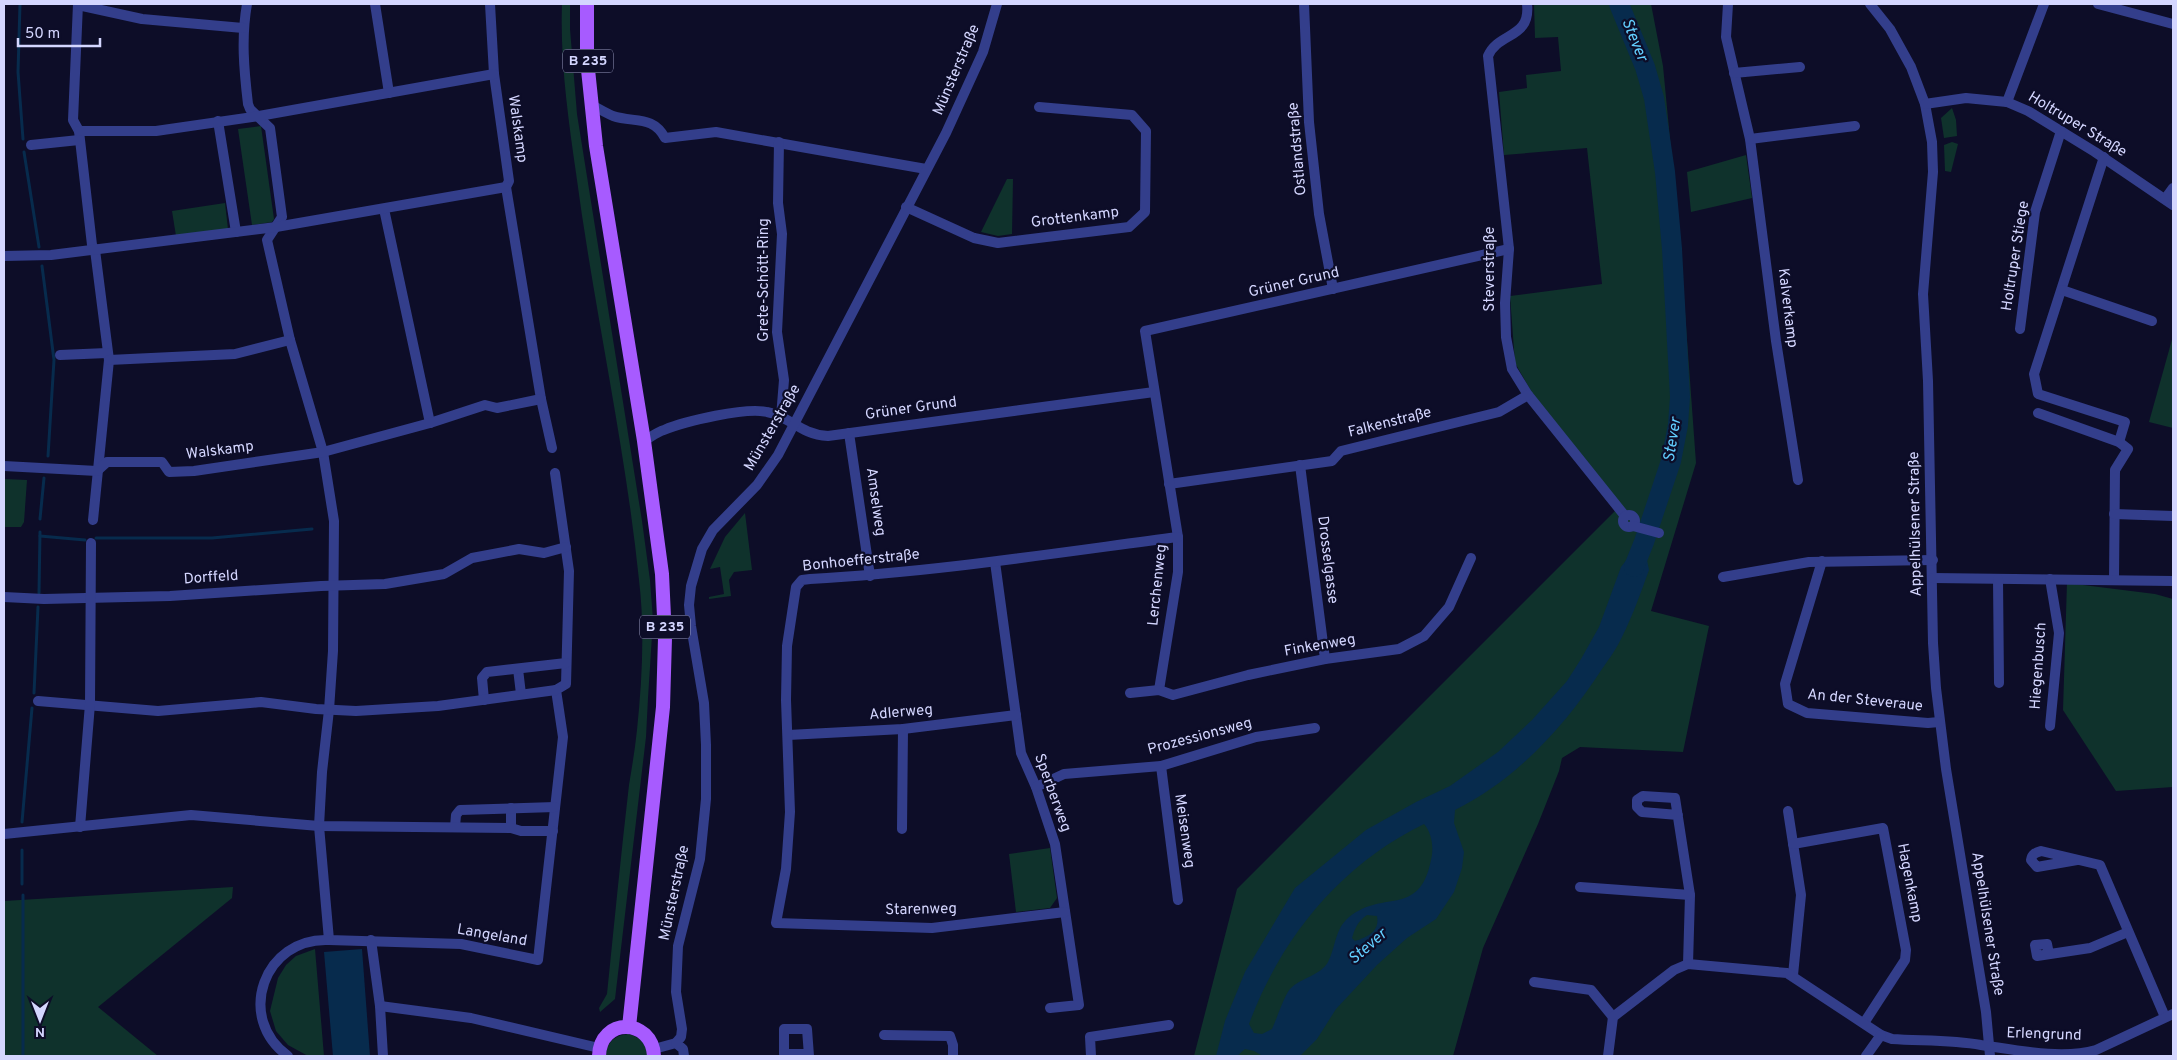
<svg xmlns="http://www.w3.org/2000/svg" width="2177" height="1060" viewBox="0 0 2177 1060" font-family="Overpass,sans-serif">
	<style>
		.green { fill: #0f322c }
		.water { fill: #072b4d; fill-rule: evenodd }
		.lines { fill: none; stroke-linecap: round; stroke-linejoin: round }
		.stream { stroke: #072b4d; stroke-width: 3 }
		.river { stroke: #072b4d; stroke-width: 20 }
		.minor { stroke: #333e8b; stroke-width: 10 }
		.primary { stroke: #a75bff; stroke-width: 14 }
		.labels { text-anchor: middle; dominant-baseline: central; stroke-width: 4.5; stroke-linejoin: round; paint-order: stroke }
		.shield { fill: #0d0d28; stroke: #989abe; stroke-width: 1 }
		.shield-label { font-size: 14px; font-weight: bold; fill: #d4d6ff }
		.street-label { font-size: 15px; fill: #d4d6ff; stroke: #0d0d28 }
		.water-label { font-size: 16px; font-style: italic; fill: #62cfff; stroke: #0d0d28 }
	</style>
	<rect width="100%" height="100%" fill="#0d0d28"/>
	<!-- green -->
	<g class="green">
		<path d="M562,4H570V29L577,114L642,521L650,580L653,620L648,698L646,737L615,999L600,1012L599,1008L607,994C614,925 621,854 629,785C632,767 635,749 637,730C642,681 645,629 639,580C625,444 594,309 576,173C568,117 560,61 562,4Z"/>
		<path d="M1534,4H1651L1663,66L1680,243L1696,463L1651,611L1709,626L1683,752L1580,747L1562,758L1559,771L1538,824L1483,948L1453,1056H1194L1237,889L1620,506L1534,396L1515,363L1510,296L1602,284L1587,148L1504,155L1499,92L1527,88L1526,75L1561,71L1558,37L1535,38Z"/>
		<path d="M1952,108L1956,120L1957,136L1944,138L1941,118Z"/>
		<path d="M261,126L274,219L272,222L252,225L238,129Z"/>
		<path d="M1952,142L1958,144L1951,172L1945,171L1944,145Z"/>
		<path d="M1746,155L1752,198L1691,212L1687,172Z"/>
		<path d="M1007,179H1013L1012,234L998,236L981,232Z"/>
		<path d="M225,203L228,229L176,236L172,211Z"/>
		<path d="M2173,336V428L2149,422Z"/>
		<path d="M4,479L27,480L24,522L21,527H4Z"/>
		<path d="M745,513L752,570L734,572L729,580L731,596L709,599V597L724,594L720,567L710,569L725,537Z"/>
		<path d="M2067,583L2155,594L2173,599V787L2116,791L2063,710Z"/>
		<path d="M1050,848L1057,898L1050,908L1016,912L1009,854Z"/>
		<path d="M233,887L232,898L98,1007L158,1056H4V901Z"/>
		<path d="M315,949L324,1056H308L288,1045L276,1031L270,1011L278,978L286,965L296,956Z"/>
		<path d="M628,1034C640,1037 646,1043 648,1056H605C608,1042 613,1036 628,1034Z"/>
	</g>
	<!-- water -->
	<g class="water">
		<path d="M1636,540L1651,545L1647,560L1649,570C1641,592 1633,615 1622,637C1617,648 1609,659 1602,669C1565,726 1517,779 1455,810L1454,823L1464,852L1462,868L1454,892L1436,919L1407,938L1377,965L1336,1009L1317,1039L1300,1056H1263L1254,1051L1245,1049L1237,1056H1216L1225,1021L1245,972L1295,888L1366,830L1416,802L1450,786L1498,752L1532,720L1567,681L1581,659L1599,627L1621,567L1631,554ZM1424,824C1432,833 1434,848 1431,860C1419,920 1381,887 1346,920C1335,931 1335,949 1328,962C1321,975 1301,978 1291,988C1285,993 1276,1021 1272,1029L1262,1034L1254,1033L1249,1024C1281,938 1340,865 1424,824ZM1367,915L1377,916C1380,931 1368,937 1355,941L1352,938C1355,928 1358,921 1367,915Z"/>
		<path d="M362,949L370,1056H333L324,952Z"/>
	</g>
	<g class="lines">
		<!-- stream -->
		<g class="stream">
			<path d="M20,4L18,72L23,139"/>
			<path d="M24,152L39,247"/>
			<path d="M42,266L54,360L48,456"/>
			<path d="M40,519L44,478"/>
			<path d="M40,536L85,540"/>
			<path d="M96,538H212L312,529"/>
			<path d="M39,593L40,532"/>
			<path d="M34,693L38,607"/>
			<path d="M22,822L32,708"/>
			<path d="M22,850V884"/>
			<path d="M23,895V1056"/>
		</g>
		<!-- river -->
		<path class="river" d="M1619,4L1645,67L1654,98L1665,172L1672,249L1680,397L1678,425L1671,461L1644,542L1634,567"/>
		<!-- minor -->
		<g class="minor">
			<path d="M78,4L73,120L79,131L92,245L95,250L109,360L93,520"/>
			<path d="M247,4C241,38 244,70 248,104L250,109L270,128L282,217L267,240L290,340L323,452L334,521L333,651L329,710L322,772L319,826L329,940L461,944L538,960L563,737L556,690L566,684L569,571L555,473"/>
			<path d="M375,4L389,93"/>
			<path d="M490,4L494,74L509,181L506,187L541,399L552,448"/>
			<path d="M1304,4L1309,122L1319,214L1333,289"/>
			<path d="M1527,4C1531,39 1498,32 1488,56L1509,249L1505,303L1506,337L1512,369L1528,395L1625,516"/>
			<path d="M1728,4L1726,37L1750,139L1776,341L1798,480"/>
			<path d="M1870,4L1890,29L1911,67L1925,104L1932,142L1933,172L1923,294L1928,381L1933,643L1936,688L1946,769L1986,1012L1990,1056"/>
			<path d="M2098,4L2173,24"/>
			<path d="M78,5L142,19L243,28"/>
			<path d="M1734,73L1800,67"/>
			<path d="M2007,102L2044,4"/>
			<path d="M1925,104L1966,98L2007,102L2028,111L2095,152L2173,205"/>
			<path d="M592,105C599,109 606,113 613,116C634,123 653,115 665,138L716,132L926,169"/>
			<path d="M218,121L236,232"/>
			<path d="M79,131H156L259,116L494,74"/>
			<path d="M1750,139L1855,126"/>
			<path d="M779,142L778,203L782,234L777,332L784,380L781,417"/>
			<path d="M31,145L79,140"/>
			<path d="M2104,157L2034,374L2038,394L2125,422L2119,442"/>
			<path d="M2165,199L2173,188"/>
			<path d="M906,207L974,238L998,243L1129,227L1145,212L1146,131L1132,115L1039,107"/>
			<path d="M384,209L430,423"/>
			<path d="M4,256L51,255L276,227L506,187"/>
			<path d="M2062,290L2152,321"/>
			<path d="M2020,329L2035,212L2061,131"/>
			<path d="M60,355L107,353"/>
			<path d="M109,360L235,354L290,340"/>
			<path d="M2038,413L2119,442L2128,449L2115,470L2114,580"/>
			<path d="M849,433L870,576"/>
			<path d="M644,441C651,437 657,432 664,430C685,421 746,407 767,412C790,416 799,434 828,436L1154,392"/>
			<path d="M1300,465L1325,659"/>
			<path d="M4,466L97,471L107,462H162L169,472L194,471L323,452L430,423L485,405L497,408L541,399"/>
			<path d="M1169,484L1332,461L1341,451L1499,412L1528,395"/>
			<path d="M2114,514L2173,516"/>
			<circle cx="1629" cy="521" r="6"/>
			<path d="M1633,526L1659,533"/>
			<path d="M1822,561L1785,684L1788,704L1807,713L1928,723L1939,722"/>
			<path d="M995,562L1021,753L1036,787L1055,844L1079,1005L1050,1008"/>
			<path d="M1723,577L1809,562L1933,560"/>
			<path d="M1933,578L2173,581"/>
			<path d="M1998,579L1999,683"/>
			<path d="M4,597L44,599L170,596L321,586L385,584L444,574L472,558L519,549L544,553L566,547"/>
			<path d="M518,669L521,694"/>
			<path d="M1159,690L1178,572V537L1145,331L1509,249"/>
			<path d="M1130,693L1159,690L1173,695L1248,675L1325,659L1399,649L1424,636L1449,607L1471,558"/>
			<path d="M484,700L482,678L487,672L566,663"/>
			<path d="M38,701L158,711L261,702L316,709L356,711L438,706L556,690"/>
			<path d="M2050,726L2059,633L2050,579"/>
			<path d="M788,735L903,729L1016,715"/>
			<path d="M1161,766L1178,900"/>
			<path d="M1036,787L1064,774L1161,766L1256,737L1315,728"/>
			<path d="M511,808V828"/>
			<path d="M1788,811L1801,895L1793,975"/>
			<path d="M1678,815L1642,812L1637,807V800L1643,796L1675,798L1690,895L1688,964"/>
			<path d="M80,827L90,704L91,543"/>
			<path d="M455,827L456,815L460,810L555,807"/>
			<path d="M902,829L903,729"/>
			<path d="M4,834L191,815L319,826L511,828L521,831H553"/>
			<path d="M1793,844L1883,828L1906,950L1905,960L1864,1023"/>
			<path d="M2077,860L2037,867L2031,860C2032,854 2035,853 2041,851L2100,865L2165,1017"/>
			<path d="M1580,887L1690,895"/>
			<path d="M1065,912L932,928L776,923L786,869L790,812L786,700L787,646L796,587L802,580L810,579C934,572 1056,553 1178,537"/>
			<path d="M371,940L380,1006L383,1056"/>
			<path d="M2049,954L2047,944L2035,945L2037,956L2090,948L2128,932"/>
			<path d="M1534,982L1591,990L1613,1017"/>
			<path d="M380,1006L471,1018L599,1048"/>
			<path d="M884,1035L950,1036L953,1045V1056"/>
			<path d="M654,1049L676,1043"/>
			<path d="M807,1054H784V1029H807L809,1056"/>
			<path d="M288,1056C235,1018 264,937 329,940"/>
			<path d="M684,1056L683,1049L676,1043L681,1037L682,1029L676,992L678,946L700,859L706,799V745L704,703L691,626L689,605L691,586L702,549L713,530L757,485L778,455L946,133L983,52L997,4"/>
			<path d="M1091,1056L1090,1037L1169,1025"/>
			<path d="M1608,1056L1613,1017L1674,970L1688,964L1787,973L1881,1035L1892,1039C1921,1041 1952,1040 1981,1045C2016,1050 2062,1060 2096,1050L2173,1014"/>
			<path d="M1866,1056L1881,1035"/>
		</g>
		<!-- primary -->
		<g class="primary">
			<path d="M587,4V60L596,146L644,441L662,574L665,638L663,707L629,1027"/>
			<path d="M599,1056C600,1017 652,1018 654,1056"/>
		</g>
	</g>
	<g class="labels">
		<!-- shield labels -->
		<g class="shield">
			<rect x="563" y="49.5" width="50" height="23" rx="4"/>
			<rect x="640" y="615.5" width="50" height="23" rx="4"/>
		</g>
		<g class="shield-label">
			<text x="588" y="61">B 235</text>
			<text x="665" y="627">B 235</text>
		</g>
		<!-- street labels -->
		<g class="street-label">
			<text transform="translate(957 70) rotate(-67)">Münsterstraße</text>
			<text transform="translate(2077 125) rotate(31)">Holtruper Straße</text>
			<text transform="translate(517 129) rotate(82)">Walskamp</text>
			<text transform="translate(1298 149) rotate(-95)">Ostlandstraße</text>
			<text transform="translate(1075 218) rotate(-7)">Grottenkamp</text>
			<text transform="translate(2016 256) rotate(-81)">Holtruper Stiege</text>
			<text transform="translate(1490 269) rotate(-90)">Steverstraße</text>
			<text transform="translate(764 280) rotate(-90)">Grete-Schött-Ring</text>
			<text transform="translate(1294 283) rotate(-13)">Grüner Grund</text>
			<text transform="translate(1787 308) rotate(83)">Kalverkamp</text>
			<text transform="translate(911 409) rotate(-8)">Grüner Grund</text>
			<text transform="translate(1390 423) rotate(-14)">Falkenstraße</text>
			<text transform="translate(773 428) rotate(-60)">Münsterstraße</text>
			<text transform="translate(220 451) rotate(-7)">Walskamp</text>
			<text transform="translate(875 502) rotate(82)">Amselweg</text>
			<text transform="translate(1916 524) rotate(-91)">Appelhülsener Straße</text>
			<text transform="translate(1327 560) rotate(83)">Drosselgasse</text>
			<text transform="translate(861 561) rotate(-6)">Bonhoefferstraße</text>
			<text transform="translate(211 578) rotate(-4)">Dorffeld</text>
			<text transform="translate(1158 585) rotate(-84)">Lerchenweg</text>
			<text transform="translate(1320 646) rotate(-10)">Finkenweg</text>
			<text transform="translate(2039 666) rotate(-86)">Hiegenbusch</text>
			<text transform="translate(1865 701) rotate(6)">An der Steveraue</text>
			<text transform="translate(901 713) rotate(-5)">Adlerweg</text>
			<text transform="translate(1200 737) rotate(-15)">Prozessionsweg</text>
			<text transform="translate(1052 793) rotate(70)">Sperberweg</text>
			<text transform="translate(1184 831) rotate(82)">Meisenweg</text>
			<text transform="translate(1909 883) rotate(79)">Hagenkamp</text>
			<text transform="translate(675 893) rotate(-78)">Münsterstraße</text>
			<text transform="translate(921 910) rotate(-1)">Starenweg</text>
			<text transform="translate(1987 924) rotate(81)">Appelhülsener Straße</text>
			<text transform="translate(492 936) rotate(10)">Langeland</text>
			<text transform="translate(2044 1035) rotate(2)">Erlengrund</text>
		</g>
		<!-- water labels -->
		<g class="water-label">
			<text transform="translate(1634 40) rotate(68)">Stever</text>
			<text transform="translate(1673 440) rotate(-81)">Stever</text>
			<text transform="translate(1368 947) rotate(-41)">Stever</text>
		</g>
	</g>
	<!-- border -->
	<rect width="2177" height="1060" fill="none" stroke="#d4d6ff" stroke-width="10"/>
	<!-- north arrow -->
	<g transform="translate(40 1020) rotate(180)" stroke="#0d0d28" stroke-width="4" paint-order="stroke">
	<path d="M0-4L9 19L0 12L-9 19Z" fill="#d4d6ff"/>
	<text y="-8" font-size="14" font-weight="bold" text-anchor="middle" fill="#d4d6ff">N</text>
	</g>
	<!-- scale -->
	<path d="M18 38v8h82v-8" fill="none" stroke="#d4d6ff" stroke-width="2.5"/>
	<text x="25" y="38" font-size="15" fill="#d4d6ff" stroke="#0d0d28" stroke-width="4" paint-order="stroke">50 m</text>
</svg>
